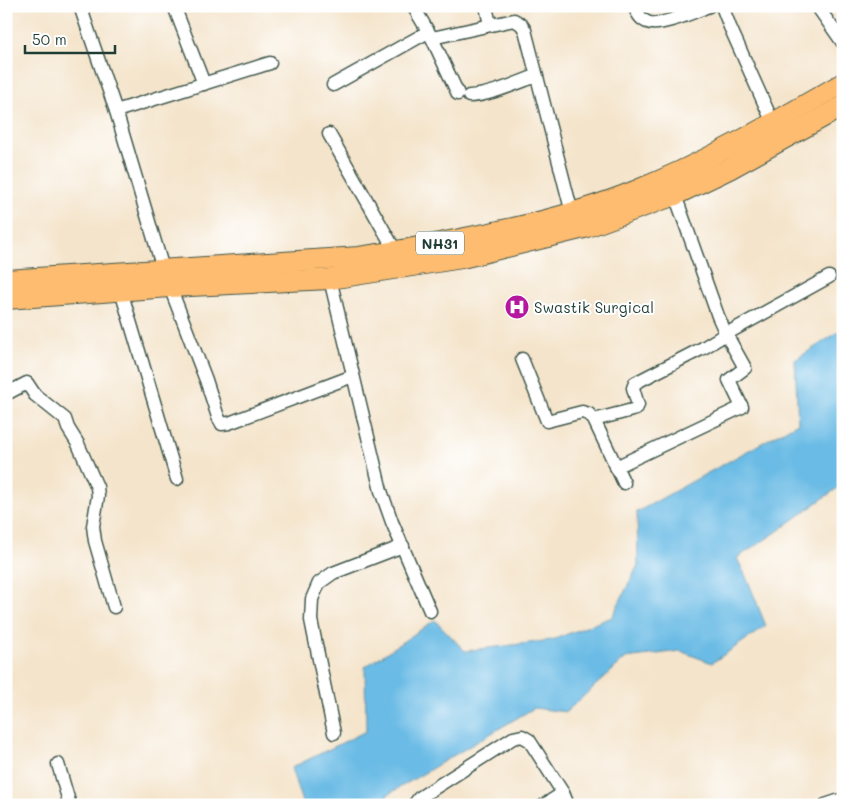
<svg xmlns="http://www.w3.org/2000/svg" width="849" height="811" viewBox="0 0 849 811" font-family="Mali,sans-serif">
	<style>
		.water { fill: #6abbe5; stroke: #447c8c }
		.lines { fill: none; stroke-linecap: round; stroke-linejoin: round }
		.minor-casing { stroke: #3f564b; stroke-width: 15 }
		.trunk-casing { stroke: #3f564b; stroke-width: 22 }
		.minor { stroke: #fff; stroke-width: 12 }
		.trunk { stroke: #fdbc6f; stroke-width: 20 }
		.labels { text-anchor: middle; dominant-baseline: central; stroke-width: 4; stroke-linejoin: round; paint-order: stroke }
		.shield { fill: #fff; stroke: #627771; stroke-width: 1 }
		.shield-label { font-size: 14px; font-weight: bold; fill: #1f3d34 }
		.poi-label { font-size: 15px; fill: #1f3d34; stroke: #fff; text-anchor: start }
	</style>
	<rect width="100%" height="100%" fill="#fff"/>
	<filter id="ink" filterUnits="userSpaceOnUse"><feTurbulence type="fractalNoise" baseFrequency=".02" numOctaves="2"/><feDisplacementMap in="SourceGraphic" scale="10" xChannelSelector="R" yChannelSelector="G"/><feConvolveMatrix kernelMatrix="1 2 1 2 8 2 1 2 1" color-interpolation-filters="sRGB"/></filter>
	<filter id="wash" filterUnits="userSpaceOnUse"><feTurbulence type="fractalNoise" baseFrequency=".0096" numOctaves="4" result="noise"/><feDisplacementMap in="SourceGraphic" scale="20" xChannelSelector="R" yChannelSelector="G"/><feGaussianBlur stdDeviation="1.12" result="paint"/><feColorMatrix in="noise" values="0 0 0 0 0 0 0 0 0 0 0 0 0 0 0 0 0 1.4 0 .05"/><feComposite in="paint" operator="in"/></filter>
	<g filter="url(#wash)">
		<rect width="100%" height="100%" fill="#f4e4cb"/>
		<!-- water -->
		<path class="water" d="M843,329V484L775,533L737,558L749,583L766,626L712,663L680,651L626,658L566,712L534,708L387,795L390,805H303L291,768L366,731L365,667L435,620L465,651L552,640L612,617L638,565L637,512L798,423L795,360Z"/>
	</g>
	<g filter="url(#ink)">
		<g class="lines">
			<defs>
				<g id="minor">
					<path d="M80,6L116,111L163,269"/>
					<path d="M174,6L204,84"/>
					<path d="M413,6L432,38L458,94"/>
					<path d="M486,6L490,25"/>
					<path d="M634,6C637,13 640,19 647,22C659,28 696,11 709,6"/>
					<path d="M722,6L730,27L773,123"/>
					<path d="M817,6L843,43"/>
					<path d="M432,38L514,20L521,24L525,30L572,213"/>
					<path d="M333,85L428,32"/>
					<path d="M469,96C488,96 517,83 536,76"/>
					<path d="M116,111L270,63"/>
					<path d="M329,134L396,252"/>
					<path d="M330,279L381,491L392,522L430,611"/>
					<path d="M170,287L206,380L218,417L222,424L229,423L353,376"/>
					<path d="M121,291L177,479"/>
					<path d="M522,359L547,421L582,412L589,414L594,420L624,483"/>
					<path d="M6,394L27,383L35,395L65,419L68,428L78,444L97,487L98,496L93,526L95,541L114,607"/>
					<path d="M594,420L636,409L638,405L633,388L635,383L703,348L726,334L829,277"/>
					<path d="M616,467L742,407L729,380L745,368L726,334L718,316L675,195"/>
					<path d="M334,733L311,620L312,599L319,583L333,573L403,546"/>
					<path d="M58,764L70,805"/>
					<path d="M414,805L419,798L513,738L522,736L529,740L563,793L568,805"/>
					<path d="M544,805L563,793"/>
					<path d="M825,805L843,799"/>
				</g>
				<g id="trunk">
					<path d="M6,280L359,257C393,252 426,246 460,239C519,228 579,214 635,191C707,162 775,122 843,83"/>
					<path d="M6,299L170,287L330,279L462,258L584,228L675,195L729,169L843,106"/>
				</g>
			</defs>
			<!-- minor casing -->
			<use href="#minor" class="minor-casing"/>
			<!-- trunk casing -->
			<use href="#trunk" class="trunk-casing"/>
			<!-- minor -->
			<use href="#minor" class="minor"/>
			<!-- trunk -->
			<use href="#trunk" class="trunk"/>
		</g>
	</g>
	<!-- icons -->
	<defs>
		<symbol id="hospital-disc" viewBox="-11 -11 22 22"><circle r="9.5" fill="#b5179e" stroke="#fff"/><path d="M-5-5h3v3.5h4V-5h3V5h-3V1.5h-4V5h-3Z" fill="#fff"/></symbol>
	</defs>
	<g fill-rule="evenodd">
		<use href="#hospital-disc" x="503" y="293" width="28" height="28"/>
	</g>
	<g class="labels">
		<!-- shield labels -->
		<rect class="shield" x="416" y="231.5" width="48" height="23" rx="4"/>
		<g class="shield-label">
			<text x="440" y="243">NH31</text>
		</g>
		<!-- poi labels -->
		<g class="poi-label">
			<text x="534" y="307">Swastik Surgical</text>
		</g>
	</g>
	<!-- margin -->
	<rect width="849" height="811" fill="none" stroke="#fff" stroke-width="25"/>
	<!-- scale -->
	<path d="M25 45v8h90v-8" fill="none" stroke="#1f3d34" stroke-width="2.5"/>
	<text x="32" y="45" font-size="15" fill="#1f3d34" stroke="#ffffff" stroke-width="4" paint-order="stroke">50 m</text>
</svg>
